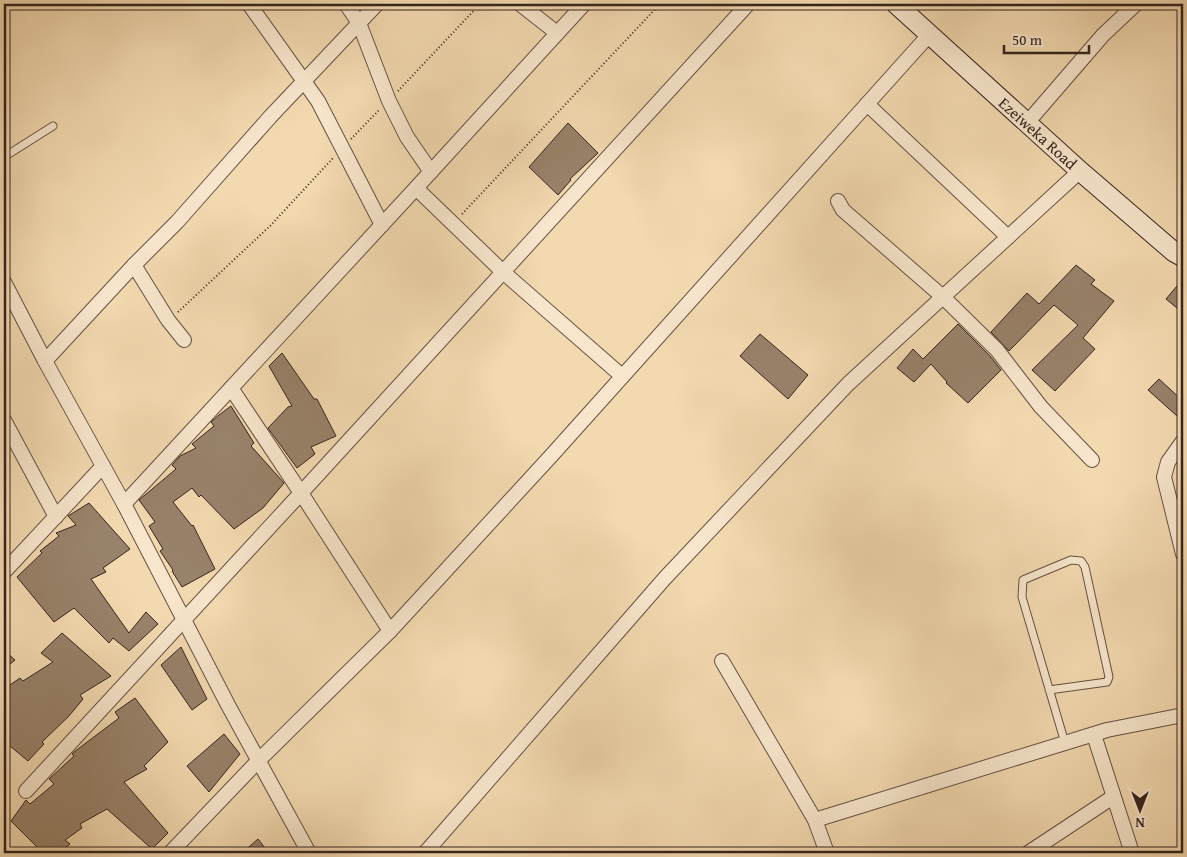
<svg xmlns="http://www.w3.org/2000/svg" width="1187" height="857" viewBox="0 0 1187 857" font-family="'Gentium Book Plus',serif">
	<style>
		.building { fill: #98826a; stroke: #36241e }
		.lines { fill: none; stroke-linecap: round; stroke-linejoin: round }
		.service-casing { stroke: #655142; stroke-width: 9 }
		.minor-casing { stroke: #655142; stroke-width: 16 }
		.secondary-casing { stroke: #36241e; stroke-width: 21 }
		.path { stroke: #36241e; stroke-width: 2; stroke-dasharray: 1 2.5; stroke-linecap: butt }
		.service { stroke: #f7e6cc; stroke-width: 7 }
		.minor { stroke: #f7e6cc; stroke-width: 14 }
		.secondary { stroke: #f7e6cc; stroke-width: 19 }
		.labels { text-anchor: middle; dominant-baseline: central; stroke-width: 4; stroke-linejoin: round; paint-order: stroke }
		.street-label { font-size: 16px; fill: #36241e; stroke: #f7e6cc }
	</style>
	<rect width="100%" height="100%" fill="#f3d9b0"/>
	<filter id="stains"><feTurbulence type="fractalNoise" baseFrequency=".004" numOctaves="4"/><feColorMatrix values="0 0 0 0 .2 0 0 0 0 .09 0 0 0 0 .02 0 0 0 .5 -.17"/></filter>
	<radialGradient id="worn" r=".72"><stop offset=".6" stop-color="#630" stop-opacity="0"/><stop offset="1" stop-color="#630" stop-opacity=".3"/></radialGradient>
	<!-- building -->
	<g class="building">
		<path d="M568,123L598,153L570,179L571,180L558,195L529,167Z"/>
		<path d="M1076,265L1095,280L1091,284L1114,301L1083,338L1095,349L1055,391L1032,370L1078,325L1054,305L1009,351L991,332L1027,293L1039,304Z"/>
		<path d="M1177,286L1183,291V313L1166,299Z"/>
		<path d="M958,324L990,356L1001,370L968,403L946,383L947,382L931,364L914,382L897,368L913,349L923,359Z"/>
		<path d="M760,334L808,375L788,399L740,356Z"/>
		<path d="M282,353L314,399H317L336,436L311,447L315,454L297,468L268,428L288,407L292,406L269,366Z"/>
		<path d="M1159,379L1183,401V410L1177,416L1148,390Z"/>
		<path d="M231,406L254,443L251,446L284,483L263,508L234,529L201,495L199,497L192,488L173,502L192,526L193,525L215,569L182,587L172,571L173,570L160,551L163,549L149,526L155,522L139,500L176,469L172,465L180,456L196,448L192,444L214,426L211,422L219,415Z"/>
		<path d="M89,503L130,549L103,568L106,572L91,579L129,633L146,612L158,624L129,651L113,638L109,643L74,608L54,622L17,577L42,553L40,551L59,536L56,533L76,525L68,516Z"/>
		<path d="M62,633L111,676L80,695L83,699L69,716L42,742L44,744L28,761L4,741V689L20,678L23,681L53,662L41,653Z"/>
		<path d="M181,647L207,699L192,710L161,665Z"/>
		<path d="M4,650L15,660L4,669Z"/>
		<path d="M135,698L168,742L144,766L147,769L124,782L168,833L152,849L107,809L80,824L82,828L65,840L70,844L59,853H43L11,821L26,800L30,804L54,784L49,779L74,756L72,754L74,752L119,718L115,712Z"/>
		<path d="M224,734L240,754L209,792L187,766Z"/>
		<path d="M258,839L269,853H242Z"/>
	</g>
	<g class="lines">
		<defs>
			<g id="service">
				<path d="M4,157L53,126"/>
				<path d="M1049,690L1107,682L1109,677L1085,567L1081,561L1071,560L1023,580L1022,597L1065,743"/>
			</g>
			<g id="minor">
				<path d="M249,4L318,101L382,225"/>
				<path d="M377,4L359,23L389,101L407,137L431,172"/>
				<path d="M520,4L557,33"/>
				<path d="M867,104L1008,237"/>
				<path d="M1027,123L1103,35L1136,4"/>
				<path d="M416,188L503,272L622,376"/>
				<path d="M838,201L843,210L943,297L997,350L1041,407L1092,460"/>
				<path d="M134,265L168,320L184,340"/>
				<path d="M4,282L45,361L124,504L228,705L309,853"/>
				<path d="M45,361L134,265L177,222L270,117L359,23L346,4"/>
				<path d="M231,388L301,493L390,631"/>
				<path d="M4,420L56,517"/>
				<path d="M1183,441L1168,462L1164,477L1183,554"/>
				<path d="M124,504L416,188L584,4"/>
				<path d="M4,572L103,466"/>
				<path d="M722,661L815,820L827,853"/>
				<path d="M1094,735L1132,853"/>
				<path d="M26,791L301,493L748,4"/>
				<path d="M815,820L1107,730L1183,715"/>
				<path d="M170,853L258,761L390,631L551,456L929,35"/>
				<path d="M425,853L665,578L848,384L1080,171"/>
				<path d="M1028,853L1113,797"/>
			</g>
			<path id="secondary" d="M896,4L1080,171L1174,252L1183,257"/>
		</defs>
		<!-- service casing -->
		<use href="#service" class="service-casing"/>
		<!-- minor casing -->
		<use href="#minor" class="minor-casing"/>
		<!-- secondary casing -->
		<use href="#secondary" class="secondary-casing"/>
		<!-- path -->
		<g class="path">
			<path d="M398,91L480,4"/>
			<path d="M351,139L379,110"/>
			<path d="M462,214L660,4"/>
			<path d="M178,312L270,226L334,157"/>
		</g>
		<!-- service -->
		<use href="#service" class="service"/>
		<!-- minor -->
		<use href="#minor" class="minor"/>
		<!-- secondary -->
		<use href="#secondary" class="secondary"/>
	</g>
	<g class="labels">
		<!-- street labels -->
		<g class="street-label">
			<text transform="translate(1038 133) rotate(42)">Ezeiweka Road</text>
		</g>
	</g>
	<!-- margin -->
	<rect width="1187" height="857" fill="none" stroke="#f3d9b0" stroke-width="20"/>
	<rect x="5" y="5" width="1177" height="847" fill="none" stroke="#36241e" stroke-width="2.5"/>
	<rect x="10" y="10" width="1167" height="837" fill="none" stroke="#36241e"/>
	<!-- north arrow -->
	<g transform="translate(1140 810) rotate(180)" stroke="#f7e6cc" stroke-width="4" paint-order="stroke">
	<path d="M0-4L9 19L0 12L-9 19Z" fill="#36241e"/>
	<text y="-8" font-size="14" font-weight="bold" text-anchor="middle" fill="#36241e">N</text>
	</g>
	<!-- scale -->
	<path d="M1004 45v8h85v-8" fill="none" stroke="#36241e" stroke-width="2.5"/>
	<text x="1012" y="45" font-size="15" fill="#36241e" stroke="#f7e6cc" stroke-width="4" paint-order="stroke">50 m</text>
	<rect width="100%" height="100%" filter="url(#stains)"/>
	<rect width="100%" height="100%" fill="url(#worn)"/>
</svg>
